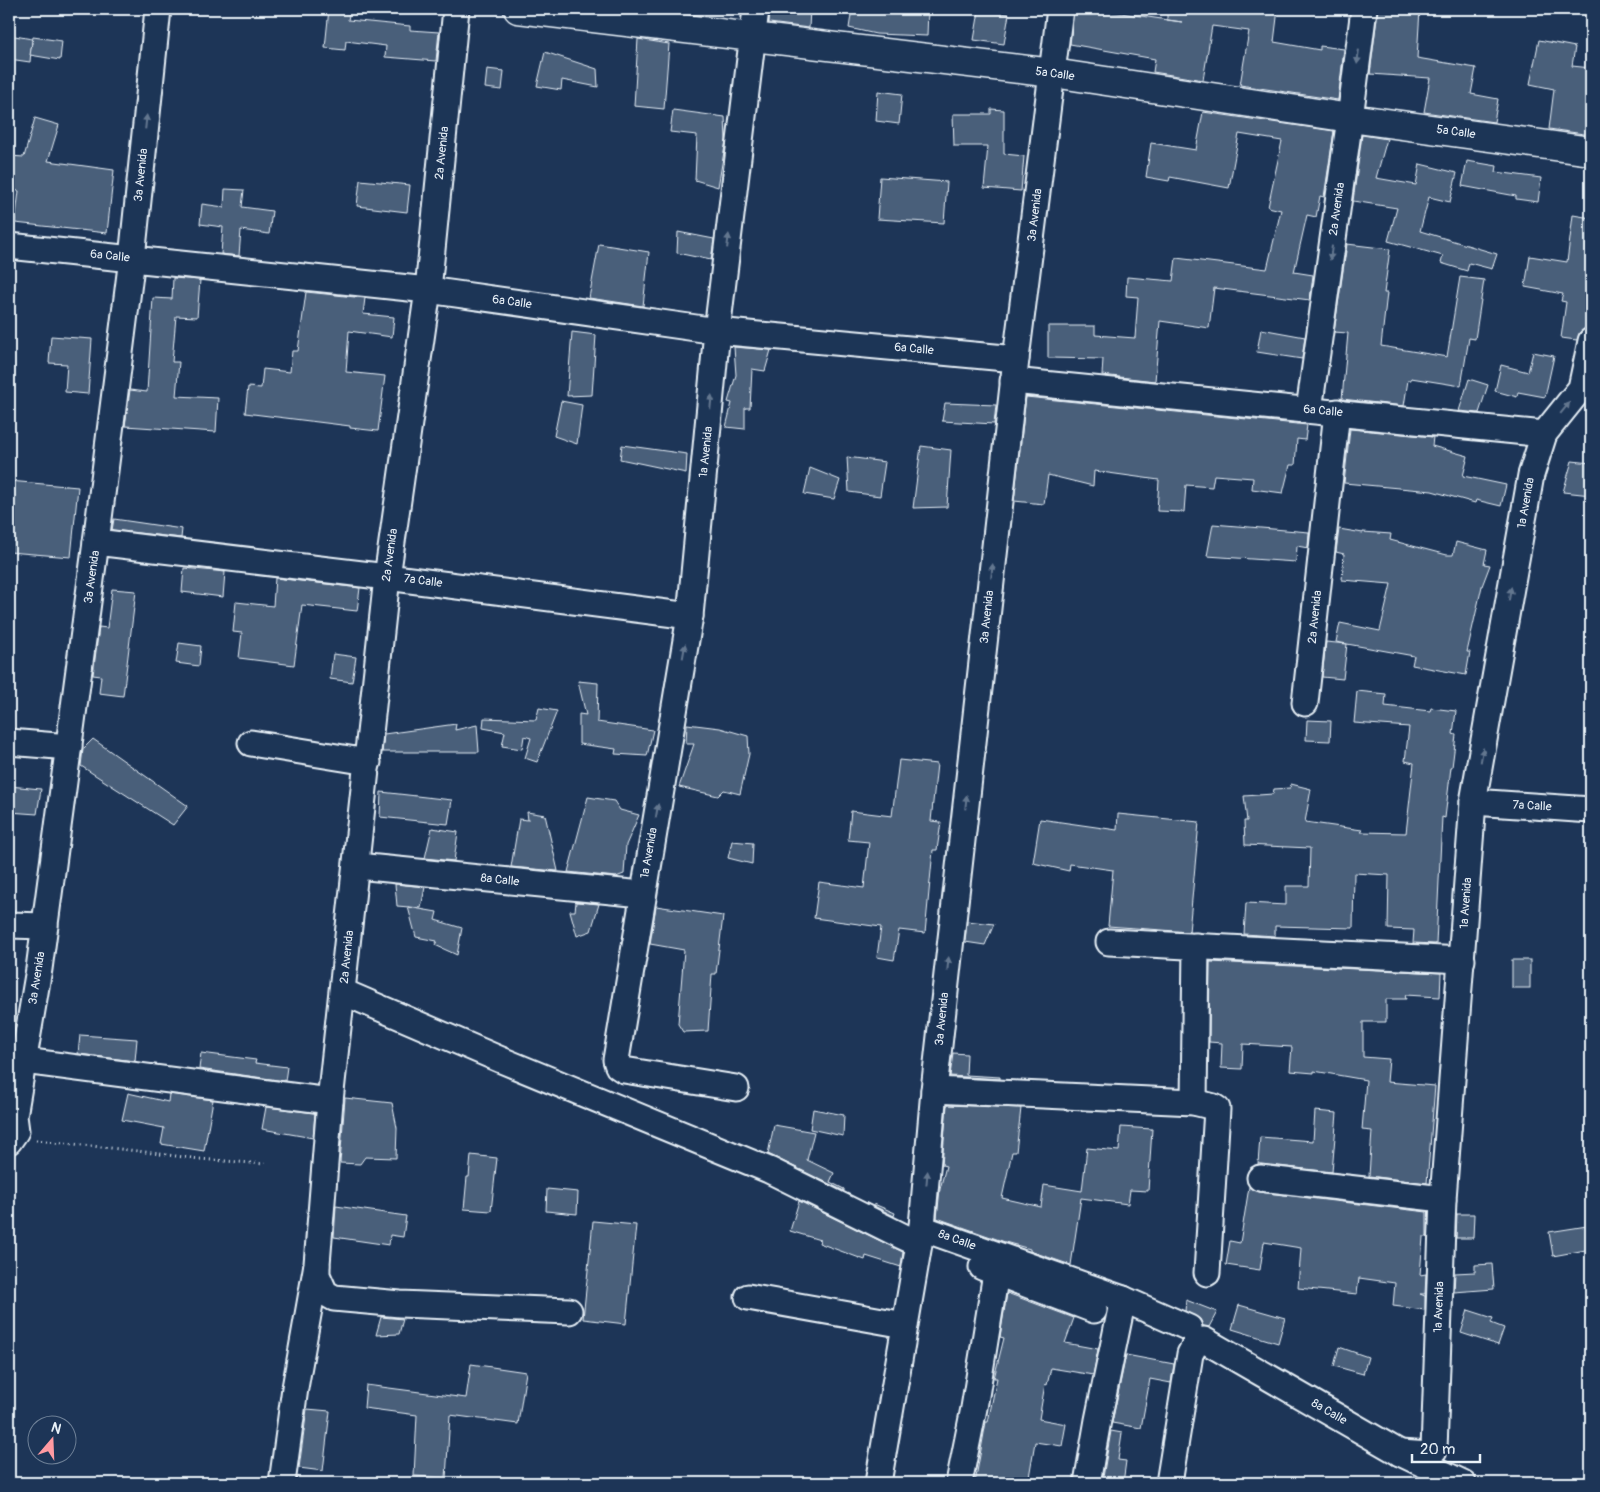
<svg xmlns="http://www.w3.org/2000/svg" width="1600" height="1492" viewBox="0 0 1600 1492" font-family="Pangolin,sans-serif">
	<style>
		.building { fill: #495e7a; stroke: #e8f1f8 }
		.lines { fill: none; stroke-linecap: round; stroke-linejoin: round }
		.minor-casing { stroke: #e8f1f8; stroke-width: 29 }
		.tertiary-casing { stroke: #e8f1f8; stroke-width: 31 }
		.path { stroke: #e8f1f8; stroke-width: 3; stroke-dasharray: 1 4; stroke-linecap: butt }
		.minor { stroke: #1d3557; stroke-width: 25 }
		.tertiary { stroke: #1d3557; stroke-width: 28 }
		.oneway { fill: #64778f }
		.labels { text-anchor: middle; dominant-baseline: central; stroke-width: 5; stroke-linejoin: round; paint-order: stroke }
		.street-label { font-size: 12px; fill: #e8f1f8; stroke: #1d3557 }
	</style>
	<rect width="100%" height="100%" fill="#1d3557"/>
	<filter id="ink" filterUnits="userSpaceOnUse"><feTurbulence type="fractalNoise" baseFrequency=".02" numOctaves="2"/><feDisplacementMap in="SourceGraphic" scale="10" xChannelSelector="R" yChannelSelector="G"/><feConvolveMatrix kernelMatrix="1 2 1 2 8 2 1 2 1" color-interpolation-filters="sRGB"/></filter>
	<g filter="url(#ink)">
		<!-- building -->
		<g class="building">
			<path d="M329,9H350L348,20L410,26V30L439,32L436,61L385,57L386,46L346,41L345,50L325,48Z"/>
			<path d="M770,9H810L809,28L769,23Z"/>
			<path d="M852,9H928L927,36L876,34L849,28Z"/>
			<path d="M1167,9H1278L1274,42L1320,50V46L1344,49L1338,100L1240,85L1249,31L1212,26L1203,80L1153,72L1155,59L1070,44L1074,11H1107L1182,22L1167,20Z"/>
			<path d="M1378,9H1420L1417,58L1476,68L1471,94L1498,99L1494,122L1424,112L1430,78L1370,74Z"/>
			<path d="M979,11L1009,14L1004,44L974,40Z"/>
			<path d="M9,35L32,39L30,62L9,59Z"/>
			<path d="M33,37L62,41L60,60L30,55Z"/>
			<path d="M638,39L669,44L664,109L634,106Z"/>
			<path d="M1539,40L1575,47L1572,66L1591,68V135L1549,129L1554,89L1530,84Z"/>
			<path d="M545,52L597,69L598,87L562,80L561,90L537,86Z"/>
			<path d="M487,69L504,71L502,90L485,88Z"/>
			<path d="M878,91L902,94L899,124L876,121Z"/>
			<path d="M991,109L1004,110V154L1024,156L1021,191L984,188L988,146H954L953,114H991Z"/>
			<path d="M673,110L725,117L726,140L718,187L695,180L697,135L670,132Z"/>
			<path d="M1203,112L1334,131L1324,197L1320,196L1316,217L1307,215L1294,272L1313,275L1310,300L1214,288L1209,328L1160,321L1155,381L1102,375L1103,359L1048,358V326H1095V335L1135,338L1138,297L1126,296L1127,277L1173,281L1176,258L1267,269L1281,210L1268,207L1282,141L1239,134L1229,188L1170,177L1169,181L1146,177L1151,143L1196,150Z"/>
			<path d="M35,118L59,125L48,161L114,170L107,233L15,223L19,191L9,190V156L24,157Z"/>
			<path d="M1362,135L1387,139L1376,178L1416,185L1420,164L1457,173L1450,202L1429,197L1420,231L1497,254L1492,269L1469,263L1467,271L1441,263L1443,256L1388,241L1397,208L1353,201Z"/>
			<path d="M1467,161L1497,166L1496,172L1541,178L1538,202L1516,199V196L1462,186Z"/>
			<path d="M880,177L947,182L944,223L877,219Z"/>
			<path d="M360,180L410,185L407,212L357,206Z"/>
			<path d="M225,189L244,190L242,207L272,211L269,234L241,230L239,256L221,254L223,227L200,224L202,204L224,207Z"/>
			<path d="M1573,215L1591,218V291L1585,329L1580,332L1577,340L1561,338L1566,302L1561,301L1563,294L1525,287L1530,256L1567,262Z"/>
			<path d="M678,232L714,239L711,260L677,253Z"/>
			<path d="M599,244L649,252L643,306L589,298Z"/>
			<path d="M1347,244L1390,249L1384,293H1387L1381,346L1447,357L1460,277L1484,280L1475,339L1469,338L1461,386L1411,378V380H1408L1404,406L1342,399L1348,333L1334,332Z"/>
			<path d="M173,278L200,280L197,317L176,316L172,362H179L176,396L218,398L216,432L125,426L130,390L147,392L153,298L172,299Z"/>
			<path d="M306,292L365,298L363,314L394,317L392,337L349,331L346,372L385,376L378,431L350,428V426L245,413L248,387L261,388L263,369L290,372L292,351H298Z"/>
			<path d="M1261,329L1305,337L1302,359L1257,352Z"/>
			<path d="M572,332L596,335L592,395L567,396Z"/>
			<path d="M51,336L92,339L88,394L65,392L67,364L49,363Z"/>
			<path d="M734,347L771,350L765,371L752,369L750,408H745V429L726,427L732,403L728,402L736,375Z"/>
			<path d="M1533,352L1554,356L1545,397L1518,392L1517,397L1495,391L1501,365L1528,372Z"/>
			<path d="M1469,379L1488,385L1479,413L1459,411Z"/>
			<path d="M1026,397L1307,425L1305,440L1297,439L1295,465H1290L1283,493L1252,489L1253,478L1214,475L1212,487L1186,485L1184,512L1157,511L1159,480L1094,471L1093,486L1048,475L1044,504L1014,501Z"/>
			<path d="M561,401L582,405L577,444L554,436Z"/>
			<path d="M945,403L996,405L994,424L942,421Z"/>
			<path d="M1350,429L1433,437L1432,446L1468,456L1463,476L1506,485L1501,506L1476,500L1475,503L1432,491L1344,483Z"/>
			<path d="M622,445L687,454L686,473L620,459Z"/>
			<path d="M921,446L951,450L947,507L913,508Z"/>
			<path d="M847,457L885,462L880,496L849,492Z"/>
			<path d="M1572,461L1591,463V495L1563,492Z"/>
			<path d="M810,468L840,480L834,499L804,494Z"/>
			<path d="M9,481L78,487L71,557L9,552Z"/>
			<path d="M114,519L182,529L181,538L112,530Z"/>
			<path d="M1213,524L1309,532L1308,548L1297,546L1296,562L1207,556Z"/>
			<path d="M1339,529L1363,533V532L1391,534L1390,540L1447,555H1453L1456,542L1487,550L1484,564L1490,565L1482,586L1467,652H1470L1466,675L1412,665L1414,656L1336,642L1340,623L1380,631L1391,584L1342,580L1344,554L1336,552Z"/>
			<path d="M184,568L225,572L223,597L182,592Z"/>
			<path d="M275,578L360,588L357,611L302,605L294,665L239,658L242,633L233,632L236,602L273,606Z"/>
			<path d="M112,589L136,591L123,696L99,693L101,676L93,675L99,627L107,628Z"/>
			<path d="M1326,642L1347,644L1343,679L1322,677Z"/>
			<path d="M179,643L201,646L199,666L176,663Z"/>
			<path d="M333,654L356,657L352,682L330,679Z"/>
			<path d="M578,681L598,683L597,722L653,730L647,756L615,754L616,749L579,744V714L586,715Z"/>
			<path d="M1357,691L1386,694L1385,706L1430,711L1431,708L1456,711L1453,734L1456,735L1452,767H1451L1445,818L1442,817L1436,944L1413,943L1414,930L1388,929L1389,875L1354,873L1353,928L1275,926V936L1244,934L1246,903L1286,905V886H1309L1310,848L1245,845L1244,821H1247L1244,796L1273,794L1274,789L1290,788L1291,784L1311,789L1305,822L1362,830L1361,832L1406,833L1414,763L1405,761L1409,727L1354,723Z"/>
			<path d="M539,708L557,711L537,762L525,758L531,738L524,736L522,749L502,746L505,732L483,728L484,718L536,720Z"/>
			<path d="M1307,720L1331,721L1330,741L1306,740Z"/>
			<path d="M456,724L455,730L477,725L479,752H382L384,734Z"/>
			<path d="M687,724L720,728L748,736L749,754L740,794L724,790L718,796L679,787L694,744H686Z"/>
			<path d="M93,739L188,806L173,825L81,766L83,749Z"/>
			<path d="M899,760L937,764L931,821L941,822L937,850H933L925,933L899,930L894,960L877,957L881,927L814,918L819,882L864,888L869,842L848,840L851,811L892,816Z"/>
			<path d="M9,786L41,789L37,814L9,812Z"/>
			<path d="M381,792L452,800L448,824L380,817Z"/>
			<path d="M588,797L614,801L620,810L639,815L626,845L624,874L616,877L568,872Z"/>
			<path d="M527,812L545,815L558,871L511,867L519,819L528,820Z"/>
			<path d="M1118,814L1199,822L1189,932L1108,926L1113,870L1070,864L1069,871L1033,863L1040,819L1117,830Z"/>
			<path d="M432,828L458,832L454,861L425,858Z"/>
			<path d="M732,841L753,843L752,864L728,858Z"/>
			<path d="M395,884L425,887L421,908L397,906Z"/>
			<path d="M576,902L599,904L591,931L577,936L570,911H575Z"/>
			<path d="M656,906L723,916L716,974H712L708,1031L683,1032L678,1024L684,950L650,944Z"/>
			<path d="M408,907L437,912L435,920L462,928L457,955L435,945L437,941L416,937Z"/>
			<path d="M967,921L994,924L985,945L965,942Z"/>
			<rect x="1512" y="960" width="18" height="28"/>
			<path d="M1210,962L1441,973L1440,997L1405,995L1406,999H1386V1022H1363V1057L1389,1059L1387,1082L1435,1086L1427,1183L1369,1176L1372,1131L1362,1130L1366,1080L1314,1071V1073L1290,1071L1292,1047L1243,1044L1242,1069L1221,1068L1222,1043L1209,1042Z"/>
			<path d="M80,1035L137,1039L135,1061L78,1054Z"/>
			<path d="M201,1053L256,1060L255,1063L287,1067L285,1081L199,1069Z"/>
			<path d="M953,1053L967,1054L966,1075L1000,1077V1079L950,1076Z"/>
			<path d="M128,1093L168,1102L169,1094L213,1100L204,1151L161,1144L164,1128L122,1120Z"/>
			<path d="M345,1098L392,1103L397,1128L396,1158L365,1157L360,1164L340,1163Z"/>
			<path d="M947,1105L1021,1108L1016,1152H1012L1002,1198L1041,1207L1044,1185L1082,1191L1087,1148L1119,1151L1121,1127L1152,1129L1148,1191L1130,1190L1128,1204L1081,1198L1071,1265L1030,1251V1249L1005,1242L937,1218L940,1189L946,1166L942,1165Z"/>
			<path d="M266,1107L315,1113L313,1138L262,1129Z"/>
			<path d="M813,1109L844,1115L843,1136L810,1129Z"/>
			<path d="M1315,1111L1337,1113L1332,1172L1258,1164L1260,1137L1313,1141Z"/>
			<path d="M774,1125L814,1132L807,1160L834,1173L830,1182L844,1189V1191L768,1154Z"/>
			<path d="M471,1155L497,1158L491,1211L464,1209L467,1177H469Z"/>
			<path d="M1249,1187L1258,1192L1427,1212V1237H1423L1420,1275L1426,1274L1425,1294H1420L1425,1296V1310L1393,1306L1395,1283L1359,1278L1357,1294L1298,1288L1301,1248L1264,1242L1260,1270L1226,1265L1230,1241L1240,1243Z"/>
			<path d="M547,1189L578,1192L577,1214L546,1211Z"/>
			<path d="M799,1201L903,1252L901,1267L866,1256L865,1260L819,1243L820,1240L790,1231Z"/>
			<path d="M874,1204L895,1213L894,1216L874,1206Z"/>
			<path d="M336,1206L406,1216L403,1237L390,1235L389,1245L334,1237Z"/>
			<path d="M1457,1214H1474L1473,1238H1456Z"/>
			<path d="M593,1221L636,1225L626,1324L583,1319Z"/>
			<path d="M1587,1226L1591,1249L1553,1256L1549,1232Z"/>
			<path d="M1492,1264L1494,1289L1454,1292L1455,1273L1475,1272V1265Z"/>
			<path d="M1007,1293L1074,1318L1065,1343L1098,1349L1093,1375L1051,1368L1047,1385L1045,1384L1039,1419L1066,1424L1062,1446L1035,1442L1028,1483H975L986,1422H988L997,1378H994L1004,1338L1000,1337Z"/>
			<path d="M1186,1300L1217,1312L1209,1327L1203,1326L1200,1319L1185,1311Z"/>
			<path d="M1239,1305L1285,1318L1278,1343L1232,1329Z"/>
			<path d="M1468,1310L1493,1318L1491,1323L1504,1328L1498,1345L1461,1333Z"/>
			<path d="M381,1317L403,1319L399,1334L376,1335Z"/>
			<path d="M1339,1347L1368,1357L1363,1374L1334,1366Z"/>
			<path d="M1126,1355L1174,1364L1171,1383L1150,1379L1141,1428L1112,1423Z"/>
			<path d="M471,1364L526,1372L518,1424L450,1415L446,1478L414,1476L417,1415L364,1408L366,1385L466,1398Z"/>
			<path d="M307,1409L330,1411L323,1471L299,1468Z"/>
			<path d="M1111,1431L1122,1433L1118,1460L1126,1461L1123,1483H1102Z"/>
		</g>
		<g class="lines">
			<defs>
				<g id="minor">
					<path d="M9,246L428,290L717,331L1016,359"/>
					<path d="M1013,381L1544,434"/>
					<path d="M1309,410L1350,118L1364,9"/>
					<path d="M96,542L387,577L690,616"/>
					<path d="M1305,703L1337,412"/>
					<path d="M9,742L69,747"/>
					<path d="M251,743L368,762"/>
					<path d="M1473,802L1591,810"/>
					<path d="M357,866L642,894"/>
					<path d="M9,925L45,926"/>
					<path d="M1109,942L1462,960"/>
					<path d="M343,992L499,1059L769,1170L902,1236L919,1244L878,1483"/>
					<path d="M24,1061L330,1101"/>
					<path d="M736,1088L624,1070L618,1066L616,1060L690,616L717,331L756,9"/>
					<path d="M934,1090L1194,1102L1214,1107L1217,1109L1207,1273"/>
					<path d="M1194,1102L1196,946"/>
					<path d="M9,1141L16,1131L14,1116L39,969L96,542L132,258L158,9"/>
					<path d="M1260,1178L1443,1199"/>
					<path d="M922,1226L934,1090L1016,359L1060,9"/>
					<path d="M922,1226L927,1230L1123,1299L1189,1328"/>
					<path d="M317,1266V1275L325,1293L334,1298L400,1304L569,1311"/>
					<path d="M982,1267L1094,1310"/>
					<path d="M748,1297L905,1325"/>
					<path d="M1400,1453L1429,1455L1434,1450L1443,1199L1473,802L1531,475L1544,434L1581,388L1591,341"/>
					<path d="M282,1483L295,1388L317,1264L330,1101L387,577L428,290L456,9"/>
					<path d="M959,1483L974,1408L996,1273"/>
					<path d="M1087,1483L1098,1420L1123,1299"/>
					<path d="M1169,1483L1190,1354L1196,1343L1204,1340L1400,1453L1463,1483"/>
				</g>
				<path id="tertiary" d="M518,9L1053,73L1350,118L1591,151"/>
			</defs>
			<!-- minor casing -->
			<use href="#minor" class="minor-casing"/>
			<!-- tertiary casing -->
			<use href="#tertiary" class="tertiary-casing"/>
			<!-- path -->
			<path class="path" d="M36,1140L129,1150L199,1159L265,1164"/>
			<!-- minor -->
			<use href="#minor" class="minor"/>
			<!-- tertiary -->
			<use href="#tertiary" class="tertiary"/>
		</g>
		<!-- one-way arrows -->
		<defs><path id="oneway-solid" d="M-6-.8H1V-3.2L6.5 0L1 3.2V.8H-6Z" transform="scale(1.25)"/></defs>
		<g class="oneway">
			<use href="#oneway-solid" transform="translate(1358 57) rotate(97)"/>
			<use href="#oneway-solid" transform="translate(146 122) rotate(-84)"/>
			<use href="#oneway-solid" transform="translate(728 241) rotate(-83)"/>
			<use href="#oneway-solid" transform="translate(1331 253) rotate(98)"/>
			<use href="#oneway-solid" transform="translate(711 402) rotate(-84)"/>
			<use href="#oneway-solid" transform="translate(1565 408) rotate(-51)"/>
			<use href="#oneway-solid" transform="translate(992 571) rotate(-84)"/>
			<use href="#oneway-solid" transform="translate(1510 594) rotate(-80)"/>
			<use href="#oneway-solid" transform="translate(684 651) rotate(-80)"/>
			<use href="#oneway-solid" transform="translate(1482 755) rotate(-80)"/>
			<use href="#oneway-solid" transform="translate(966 802) rotate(-84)"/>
			<use href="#oneway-solid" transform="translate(657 811) rotate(-80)"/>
			<use href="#oneway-solid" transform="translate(948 964) rotate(-84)"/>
			<use href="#oneway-solid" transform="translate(927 1178) rotate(-85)"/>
		</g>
	</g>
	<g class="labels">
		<!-- street labels -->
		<g class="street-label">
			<text transform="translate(1055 74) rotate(8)">5a Calle</text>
			<text transform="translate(1456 132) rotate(8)">5a Calle</text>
			<text transform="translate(442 153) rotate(-84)">2a Avenida</text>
			<text transform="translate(141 175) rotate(-84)">3a Avenida</text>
			<text transform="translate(1337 209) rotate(-82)">2a Avenida</text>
			<text transform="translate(1035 215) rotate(-83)">3a Avenida</text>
			<text transform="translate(110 256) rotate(6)">6a Calle</text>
			<text transform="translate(512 302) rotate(8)">6a Calle</text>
			<text transform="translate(914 349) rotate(5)">6a Calle</text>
			<text transform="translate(1323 411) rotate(5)">6a Calle</text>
			<text transform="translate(706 452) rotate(-84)">1a Avenida</text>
			<text transform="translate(1526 503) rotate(-80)">1a Avenida</text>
			<text transform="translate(390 555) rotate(-82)">2a Avenida</text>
			<text transform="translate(92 577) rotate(-82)">3a Avenida</text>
			<text transform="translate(423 581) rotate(7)">7a Calle</text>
			<text transform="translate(987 617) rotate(-84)">3a Avenida</text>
			<text transform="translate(1315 617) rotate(-84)">2a Avenida</text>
			<text transform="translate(1532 806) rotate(3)">7a Calle</text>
			<text transform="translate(649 853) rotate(-80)">1a Avenida</text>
			<text transform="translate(500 880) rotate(6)">8a Calle</text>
			<text transform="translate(1466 903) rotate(-86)">1a Avenida</text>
			<text transform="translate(347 957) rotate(-84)">2a Avenida</text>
			<text transform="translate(37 978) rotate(-81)">3a Avenida</text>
			<text transform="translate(942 1019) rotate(-84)">3a Avenida</text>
			<text transform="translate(957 1240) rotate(20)">8a Calle</text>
			<text transform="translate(1439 1307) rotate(-88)">1a Avenida</text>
			<text transform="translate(1329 1412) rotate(30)">8a Calle</text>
		</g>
	</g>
	<!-- margin -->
	<rect width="1600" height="1492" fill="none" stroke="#1d3557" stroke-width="30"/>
	<rect x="15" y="15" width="1570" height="1462" fill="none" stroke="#e8f1f8" stroke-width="2" filter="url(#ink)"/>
	<!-- north arrow -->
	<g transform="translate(52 1440) rotate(19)"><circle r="24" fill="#1d3557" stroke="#6e8097"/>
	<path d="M0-4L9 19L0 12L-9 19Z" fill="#ff9aa2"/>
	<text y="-8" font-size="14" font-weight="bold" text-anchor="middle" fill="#e8f1f8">N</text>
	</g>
	<!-- scale -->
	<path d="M1412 1454v8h68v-8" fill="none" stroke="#e8f1f8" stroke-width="2.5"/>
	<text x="1420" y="1454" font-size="15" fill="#e8f1f8" stroke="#1d3557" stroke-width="4" paint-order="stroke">20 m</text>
</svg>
